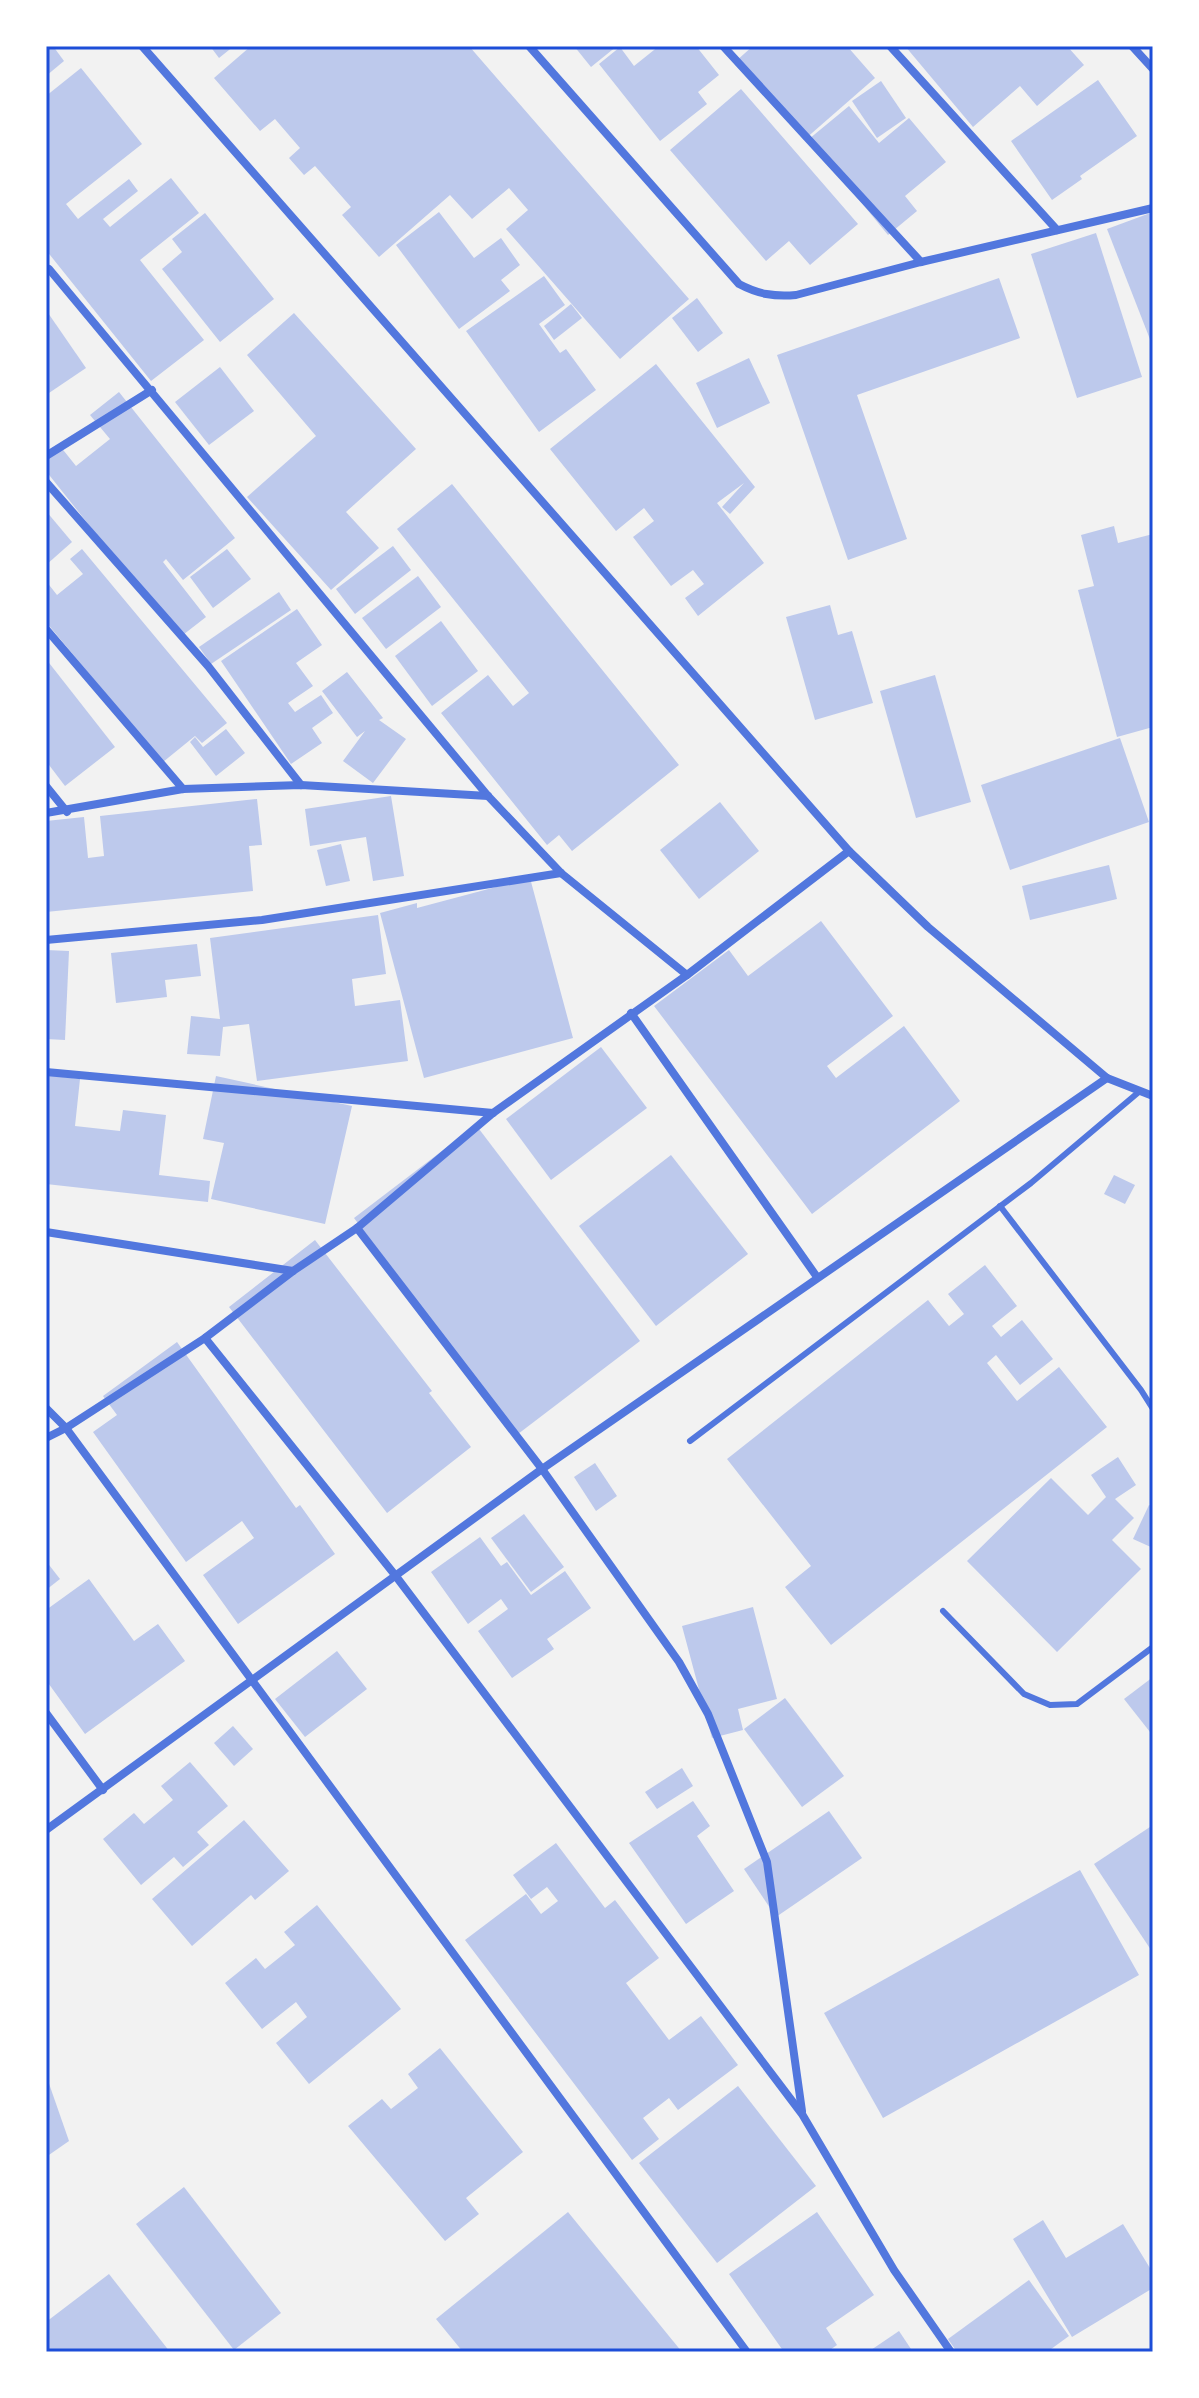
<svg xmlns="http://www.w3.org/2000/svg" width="1199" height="2398" viewBox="0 0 1199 2398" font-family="'Fira Sans',sans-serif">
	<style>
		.building { fill: #bdc9ec }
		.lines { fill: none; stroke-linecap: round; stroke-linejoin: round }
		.service { stroke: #5277de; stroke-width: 6 }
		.minor { stroke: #5277de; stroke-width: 8 }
		.neatline { fill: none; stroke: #1d4ed8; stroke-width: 3 }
	</style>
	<rect width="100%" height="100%" fill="#f2f2f2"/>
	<!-- building -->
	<g class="building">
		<path d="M46,46H53L64,61L46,76Z"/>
		<path d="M210,46H234L219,58Z"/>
		<path d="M251,46H469L689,299L620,359L506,229L528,210L509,188L472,219L450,195L379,257L342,215L351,207L315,166L304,175L289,158L300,148L275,119L260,131L214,78Z"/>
		<path d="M574,46H617L591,67Z"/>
		<path d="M659,46H696L719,75L698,92L707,104L660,141L599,64L620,47L634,66Z"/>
		<path d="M753,46H847L875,78L804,140L736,61Z"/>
		<path d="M905,46H1067L1084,65L1037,106L1020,86L973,127Z"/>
		<path d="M81,68L142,144L66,204L78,219L129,179L138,191L103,219L110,227L171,178L199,213L140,260L204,340L151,381L46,250V96Z"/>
		<path d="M1098,80L1137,136L1080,176L1082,179L1052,200L1011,141Z"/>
		<path d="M881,81L906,118L877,138L852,101Z"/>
		<path d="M741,89L858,224L810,265L789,241L766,261L670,150Z"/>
		<path d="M849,106L879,143L909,118L946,162L905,196L917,211L888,235L809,139Z"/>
		<path d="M439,212L474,258L501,238L520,265L501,280L510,291L459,329L396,245Z"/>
		<path d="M1153,212V347L1107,229Z"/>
		<path d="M205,213L274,299L220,342L162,269L182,252L172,239Z"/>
		<path d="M1096,233L1142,377L1077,398L1031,254Z"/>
		<path d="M544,276L565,305L539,324L560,353L566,349L596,390L539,432L466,331Z"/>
		<path d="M999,278L1020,338L857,395L907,539L848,560L777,355Z"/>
		<path d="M697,298L723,333L698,352L672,318Z"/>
		<path d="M571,304L582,318L554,340L544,326Z"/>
		<path d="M46,310L86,368L46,395Z"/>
		<path d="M294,313L416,449L346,512L379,548L331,590L247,497L316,436L247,355Z"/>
		<path d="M749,358L770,403L717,428L696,383Z"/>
		<path d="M656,364L755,487L730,514L722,507L744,483L717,503L764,563L698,616L685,598L704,584L693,570L671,586L633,537L654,521L644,508L616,531L550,449Z"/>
		<path d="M220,367L254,411L209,445L175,402Z"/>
		<path d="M119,392L235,538L183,580L166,559L163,562L206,617L179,638L46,471V457L60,446L76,466L110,439L90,415Z"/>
		<path d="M452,484L679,765L572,851L559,835L547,845L441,713L488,675L513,706L529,693L397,529Z"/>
		<path d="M46,511L72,542L46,565Z"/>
		<path d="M1114,526L1118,543L1153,534V727L1117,737L1078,590L1094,586L1081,535Z"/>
		<path d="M393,546L411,570L355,614L336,589Z"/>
		<path d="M82,549L227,723L202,743L190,731L195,736L163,762L46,622V581L57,595L83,574L70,559Z"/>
		<path d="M227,549L251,579L213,608L190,577Z"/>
		<path d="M418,576L441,607L386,649L362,618Z"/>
		<path d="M279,592L291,610L211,664L199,647Z"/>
		<path d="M830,605L838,635L852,631L873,703L815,720L786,617Z"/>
		<path d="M297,609L322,645L296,663L313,686L288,703L295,712L321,695L333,713L312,728L322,743L291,764L221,661Z"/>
		<path d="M441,621L478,671L432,706L395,656Z"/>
		<path d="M46,659L115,747L65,786L46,761Z"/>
		<path d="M347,672L383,718L379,720L406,739L373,783L343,761L365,731L357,737L322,691Z"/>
		<path d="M935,675L971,802L916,818L880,691Z"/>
		<path d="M226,729L245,753L216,776L190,742L195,737L203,747Z"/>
		<path d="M1120,738L1149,822L1010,870L981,785Z"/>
		<path d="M391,796L404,876L373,881L366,837L310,846L305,809Z"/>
		<path d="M257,799L262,845L249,846L253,891L46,912V821L84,817L88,858L104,856L100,816Z"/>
		<path d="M720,802L759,851L699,899L660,850Z"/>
		<path d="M341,844L350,881L326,886L317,850Z"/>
		<path d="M1109,865L1117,899L1030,920L1022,886Z"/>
		<path d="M530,878L573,1038L424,1078L380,913L417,903V908Z"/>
		<path d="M378,915L386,974L352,979L355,1006L400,1000L408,1061L257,1081L249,1024L223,1027L220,1056L187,1054L191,1016L220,1019L210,938Z"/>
		<path d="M821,921L893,1016L827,1066L836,1078L904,1026L960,1101L812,1214L654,1006L729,950L748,976Z"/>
		<path d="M197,944L201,976L165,980L167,997L116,1003L111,953Z"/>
		<path d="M46,950L69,951L65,1040L46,1039Z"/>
		<path d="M601,1047L647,1108L551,1180L506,1119Z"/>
		<path d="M46,1075L80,1079L75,1126L120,1131L123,1110L166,1115L159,1175L210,1181L208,1202L46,1184Z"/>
		<path d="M216,1076L352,1106L325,1224L211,1199L224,1143L203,1139Z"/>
		<path d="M476,1125L640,1341L518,1434L354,1218Z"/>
		<path d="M671,1155L748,1254L656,1326L579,1226Z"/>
		<path d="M1114,1175L1135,1185L1125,1204L1104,1194Z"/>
		<path d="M315,1240L432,1391L429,1393L471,1447L387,1513L229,1307Z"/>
		<path d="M985,1265L1017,1306L992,1326L1001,1337L1022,1320L1053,1359L1020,1385L996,1355L987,1363L1017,1401L1059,1367L1107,1427L831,1645L785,1587L811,1566L727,1459L928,1300L949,1326L964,1314L948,1294Z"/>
		<path d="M177,1342L296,1508L300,1505L335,1554L238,1624L203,1575L254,1538L242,1521L186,1562L93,1432L117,1415L103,1396Z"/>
		<path d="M1118,1457L1136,1485L1115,1499L1134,1518L1112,1540L1141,1569L1057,1652L967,1561L1051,1478L1088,1515L1106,1497L1091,1475Z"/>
		<path d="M595,1463L617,1496L596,1511L574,1477Z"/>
		<path d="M1149,1505L1153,1507V1548L1133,1539Z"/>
		<path d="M524,1514L564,1567L531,1592L491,1538Z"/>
		<path d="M480,1537L501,1566L507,1562L531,1595L565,1571L591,1608L547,1639L554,1649L512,1678L478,1631L508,1609L501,1599L468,1624L431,1572Z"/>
		<path d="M46,1561L60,1579L46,1590Z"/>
		<path d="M89,1579L134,1641L158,1624L185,1661L85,1734L46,1680V1610Z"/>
		<path d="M753,1607L777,1699L738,1709L743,1730L712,1738L682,1626Z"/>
		<path d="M337,1651L367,1689L305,1737L275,1699Z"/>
		<path d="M1153,1677V1730L1150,1732L1124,1699Z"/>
		<path d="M785,1698L844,1776L802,1807L744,1729Z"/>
		<path d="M233,1726L253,1749L234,1766L214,1743Z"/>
		<path d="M190,1762L228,1806L197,1832L209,1845L183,1867L174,1857L141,1885L103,1839L134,1813L144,1824L173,1800L161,1786Z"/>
		<path d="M682,1768L693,1786L657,1809L645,1792Z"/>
		<path d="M693,1801L710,1826L697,1836L734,1891L686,1924L629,1843Z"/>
		<path d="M829,1811L862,1858L776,1917L744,1869Z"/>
		<path d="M244,1820L289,1871L255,1900L251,1895L192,1946L152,1899Z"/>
		<path d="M1153,1825V1953L1094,1864Z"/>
		<path d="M556,1843L605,1908L615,1900L659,1958L626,1983L669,2040L701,2016L738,2065L678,2110L669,2098L643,2118L659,2139L632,2160L465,1940L526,1894L541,1914L558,1901L547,1887L531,1899L513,1875Z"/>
		<path d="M1080,1870L1139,1975L883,2118L824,2013Z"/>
		<path d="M317,1905L401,2009L309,2084L276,2043L307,2017L296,2002L262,2029L225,1983L256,1958L265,1969L295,1945L284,1932Z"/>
		<path d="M440,2048L523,2152L466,2198L479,2214L445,2241L348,2126L382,2099L391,2109L418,2088L408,2074Z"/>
		<path d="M46,2075L69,2141L46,2157Z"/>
		<path d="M738,2086L816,2186L717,2263L639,2163Z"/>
		<path d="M184,2187L281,2313L234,2350L136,2224Z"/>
		<path d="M568,2212L682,2352H463L436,2319Z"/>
		<path d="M817,2212L874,2295L826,2328L837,2345L827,2352H784L729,2274Z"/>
		<path d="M1043,2220L1066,2258L1123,2224L1153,2273V2288L1072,2337L1013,2239Z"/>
		<path d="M109,2274L170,2352H46V2322Z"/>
		<path d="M1029,2280L1069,2336L1047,2352H957L948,2339Z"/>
		<path d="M899,2331L913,2352H868Z"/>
	</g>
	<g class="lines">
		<!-- service -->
		<g class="service">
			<path d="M1000,1206L1141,1390L1153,1409"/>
			<path d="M690,1441L1031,1183L1140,1091"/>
			<path d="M943,1611L1024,1694L1050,1705L1077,1704L1153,1647"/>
		</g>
		<!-- minor -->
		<g class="minor">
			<path d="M142,46L849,851L928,927L1107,1078L1153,1096"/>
			<path d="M529,46L739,284C758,294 774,297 796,295L921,262L1153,208"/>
			<path d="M723,46L921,262"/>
			<path d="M890,46L1057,230"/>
			<path d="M1132,46L1153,69"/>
			<path d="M49,269L488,796L561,873L687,975"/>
			<path d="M46,456L152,390"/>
			<path d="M46,482L208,666L301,785"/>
			<path d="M46,629L183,789"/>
			<path d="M46,786L67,812"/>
			<path d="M46,813L183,789L301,785L488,796"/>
			<path d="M46,940L262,920L561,873"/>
			<path d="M631,1013L817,1277"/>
			<path d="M46,1072L493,1113"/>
			<path d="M357,1228L542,1469L679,1662L708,1714L767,1862L802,2111"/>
			<path d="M46,1232L293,1271"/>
			<path d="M205,1338L395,1575L802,2114L894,2270L951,2352"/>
			<path d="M46,1408L66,1428L747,2352"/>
			<path d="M46,1438L66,1428L205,1338L293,1271L357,1228L493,1113L687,975L849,851"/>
			<path d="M46,1713L103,1790"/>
			<path d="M46,1830L542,1469L1107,1078"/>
		</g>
	</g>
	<!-- border -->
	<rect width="1199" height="2398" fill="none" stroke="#ffffff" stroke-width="96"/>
	<rect x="48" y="48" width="1103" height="2302" class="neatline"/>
</svg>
